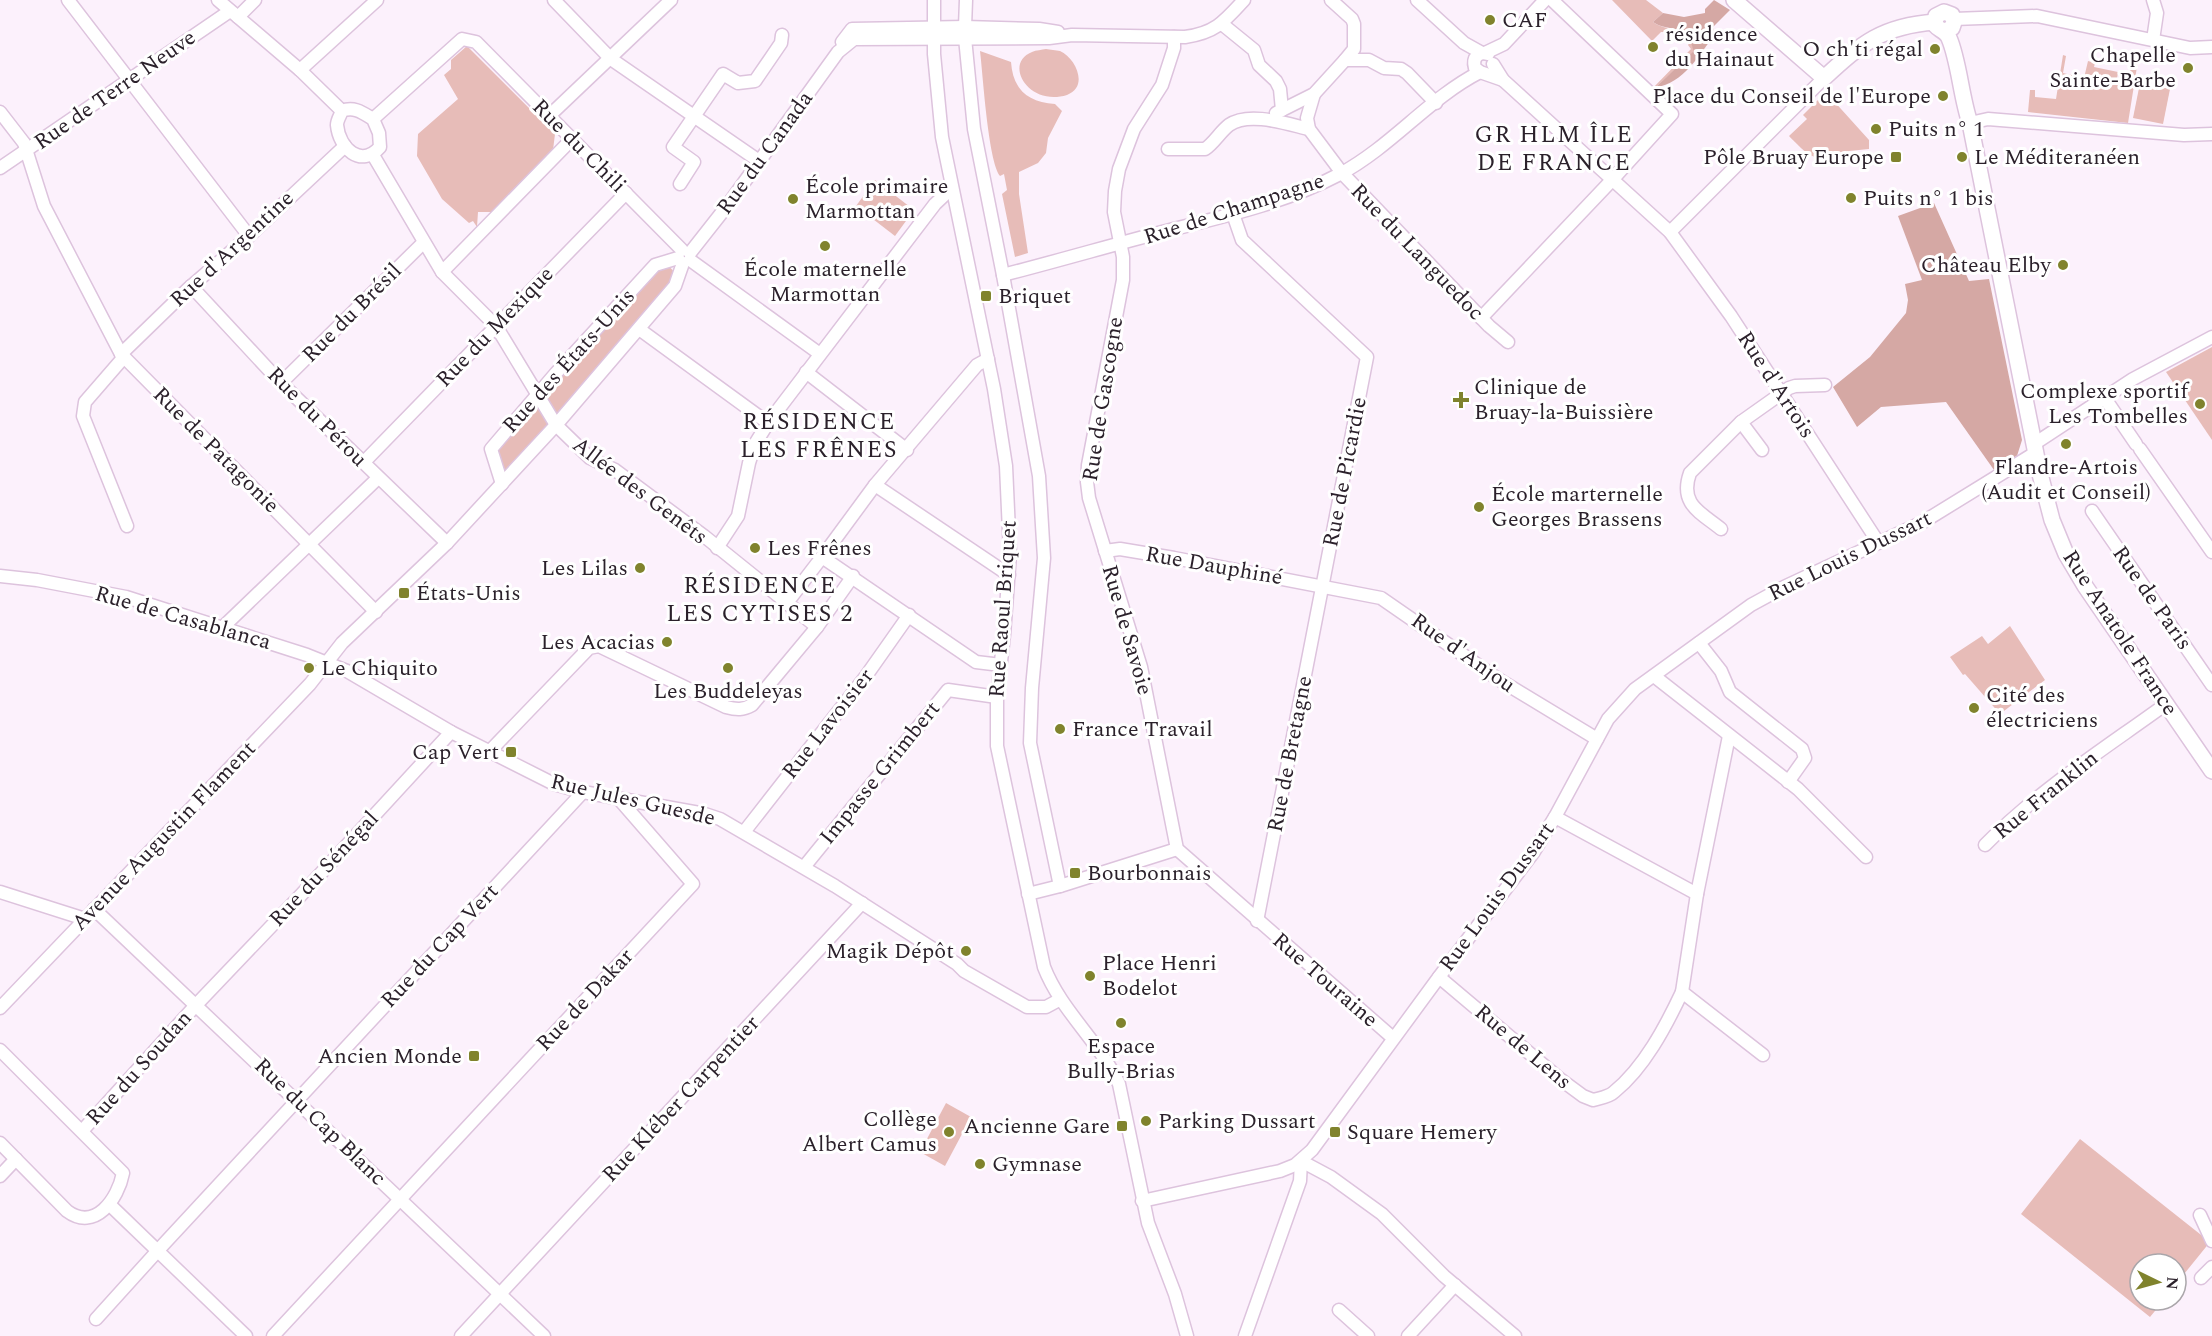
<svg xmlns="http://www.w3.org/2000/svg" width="2212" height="1336" viewBox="0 0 2212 1336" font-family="Spectral,serif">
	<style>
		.green { fill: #e7bcb8 }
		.forest { fill: #d5a8a4 }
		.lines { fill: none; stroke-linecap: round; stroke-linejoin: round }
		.minor-casing { stroke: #ddc3dd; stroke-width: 15 }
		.major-casing { stroke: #ddc3dd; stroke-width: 18 }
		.minor { stroke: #fff; stroke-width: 12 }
		.major { stroke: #fff; stroke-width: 15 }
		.poi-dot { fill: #80832d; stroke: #fff; stroke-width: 2 }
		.labels { text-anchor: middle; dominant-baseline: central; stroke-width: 6; stroke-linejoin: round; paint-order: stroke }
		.poi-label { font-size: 22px; fill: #2b212b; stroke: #fff; text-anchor: start }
		.street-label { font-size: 22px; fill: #2b212b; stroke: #fff }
		.neighbourhood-label { font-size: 24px; letter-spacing: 1.5px; fill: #2b212b; stroke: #fff }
	</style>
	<rect width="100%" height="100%" fill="#fcf1fc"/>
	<!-- green -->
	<g class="green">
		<path d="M1612,0H1646L1663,13L1653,22C1667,32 1679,25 1689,38C1692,41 1692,47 1695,51L1656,87L1672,108L1651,90L1691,49L1688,45L1690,42L1680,32H1661L1652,41Z"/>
		<path d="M467,46L555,134L553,150L492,212H478L477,227L473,221L469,223L442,199L417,156L418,134L458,99L444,75L451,69V60Z"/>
		<path d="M1046,49C1050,50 1056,50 1060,51C1076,58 1089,87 1067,95C1028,107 1003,63 1032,52C1036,50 1042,50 1046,49Z"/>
		<path d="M980,51L1011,62C1013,90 1028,102 1055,104L1062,111L1048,138L1046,153L1038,163L1019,172V194L1028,253L1015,257L1002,194L1007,190L1004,174L1000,176C988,160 983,75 980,51Z"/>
		<path d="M2134,53L2139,54L2128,123L2028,112L2030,90H2035V97L2056,99L2063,55L2066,56L2063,73L2084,78L2088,61L2095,63L2094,67L2118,72L2117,79L2128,81Z"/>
		<path d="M2140,83L2170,89L2163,124L2133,118Z"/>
		<path d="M1823,95L1829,101L1832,99L1869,140V149L1849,151C1844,157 1839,157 1832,158C1812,162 1802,149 1789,136L1807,119L1803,115Z"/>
		<path d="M875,180L914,210L895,236L856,206Z"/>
		<path d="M667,264L677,275L563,416H556L546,400L547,392L663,265Z"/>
		<path d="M2212,347V440L2166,372Z"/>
		<path d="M540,406L552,428L510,472H503L495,456L498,445L534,407Z"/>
		<path d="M2010,626L2045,680L2000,714L1965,674L1963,675L1950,657L1982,636L1988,644Z"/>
		<path d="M946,1103L971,1117L945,1166L920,1152Z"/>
		<path d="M2080,1139L2210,1242L2176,1284V1264H2140V1300H2164L2150,1317L2021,1214Z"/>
	</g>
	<!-- forest -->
	<g class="forest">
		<path d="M1714,0L1730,10L1713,27L1715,34C1700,54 1683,84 1656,87L1694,51C1692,47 1691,41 1689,38C1679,25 1666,31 1653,22L1663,13L1684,17L1705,13V9Z"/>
		<path d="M1934,203L1969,281L1989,279L2022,440L2017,456L1994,470L1946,402L1881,407L1857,427L1833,387L1870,357L1906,313L1908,300L1905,284L1922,280L1898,216Z"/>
	</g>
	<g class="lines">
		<defs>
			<g id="minor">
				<path d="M68,0L249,236"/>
				<path d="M218,0L300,70L342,111"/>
				<path d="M554,0L611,59L759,161"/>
				<path d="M934,0V54L942,137L994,389L1006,466L1010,554L1004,635L997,697V746L1044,967C1061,1011 1099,1041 1119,1084L1148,1223L1175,1294L1187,1336"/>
				<path d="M1331,0L1352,19L1354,24V49L1345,60H1369L1384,68L1401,69L1407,73L1436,103"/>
				<path d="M1417,0L1464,43L1482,53"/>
				<path d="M238,17L255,0"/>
				<path d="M1954,19L2037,16L2190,48L2212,47"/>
				<path d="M1222,24L1254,50L1259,65L1276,81L1280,89L1282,110"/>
				<path d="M965,27L966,0"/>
				<path d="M1174,37V48L1162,85L1134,129L1119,169L1115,191L1114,212L1123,257V280L1088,465L1087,482L1089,498L1141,667L1177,849L1393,1038"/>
				<path d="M965,38L974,129L1003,275L1039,476L1044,558L1032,688L1030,743L1060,886"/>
				<path d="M2153,40L2157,13L2153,0"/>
				<path d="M842,42L852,29L965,27L1039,29L1058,32"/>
				<path d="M1485,53L1504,44L1545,0"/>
				<path d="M1488,54C1478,51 1472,58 1475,68L1480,72L1503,80"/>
				<path d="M1493,64L1503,80L1670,232L1731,316L1878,542"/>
				<path d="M300,70L377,0"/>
				<path d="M1314,94L1307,118L1309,129L1342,173L1489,326L1508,342"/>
				<path d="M0,112L24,143L44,206L121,354L376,612"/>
				<path d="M1276,113L1314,94L1345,60"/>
				<path d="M549,116L671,0"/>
				<path d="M373,119C363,113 354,106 342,111C340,116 337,120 337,125C339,148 361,169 380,147L379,133L373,119L462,39L476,42L682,250"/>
				<path d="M1970,123L1988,119L2184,135L2212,134"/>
				<path d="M1168,149H1205C1214,143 1220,132 1229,125C1249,111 1287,124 1309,129"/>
				<path d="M373,155L442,272L496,326L556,425L590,458L615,470L704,536L817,627"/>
				<path d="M0,168L230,11"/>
				<path d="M680,184L694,162L673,147L723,74L738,83L755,81L781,43L782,35"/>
				<path d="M1233,214L1242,240L1367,357L1257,921"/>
				<path d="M1670,232L1824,78"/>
				<path d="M690,253L727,206L838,52L854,39L1049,38L1072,35L1185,37C1215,33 1224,22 1244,0"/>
				<path d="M690,260L820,354"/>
				<path d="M442,272L572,139"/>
				<path d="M1003,275C1057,261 1109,246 1162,232C1222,217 1285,203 1340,174C1392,146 1429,98 1480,72"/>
				<path d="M191,286L281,383L447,543"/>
				<path d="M1481,318L1612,180L1672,114L1552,0"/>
				<path d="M639,329L768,423"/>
				<path d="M121,354L188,289L249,236L345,146"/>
				<path d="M124,357L85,402L83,416L127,526"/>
				<path d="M806,372L907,450"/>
				<path d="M281,383L423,243"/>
				<path d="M2104,397L2136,444"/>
				<path d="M2034,444L2133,379L2212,337"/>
				<path d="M2140,449L2212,552"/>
				<path d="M1762,450L1741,422L1789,388L1795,386L1825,385"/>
				<path d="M364,462L626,193"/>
				<path d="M502,484L491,449L556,373L655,265L678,258"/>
				<path d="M875,485L1009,575"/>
				<path d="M2092,511L2212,685"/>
				<path d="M1721,529C1700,512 1679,504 1690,473L1741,422"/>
				<path d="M717,548L738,516L749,463L755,444L768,423L935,204L952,188"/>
				<path d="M1105,551L1120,549L1174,558L1381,598L1498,679L1597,739"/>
				<path d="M822,557L875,485L977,365L988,359"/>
				<path d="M0,576L37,580L126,597L307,655L347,671L451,732L554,784L583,792L705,814L720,819L835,886L957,964L964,971L1027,1007H1046L1059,1000"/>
				<path d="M786,604L822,557L976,662L1001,665"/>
				<path d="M223,627L378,478"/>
				<path d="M1699,643L1721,671L1730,692L1802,749L1805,758L1788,782"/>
				<path d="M1654,676L1798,789L1866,857"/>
				<path d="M490,751L589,648L599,646L726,707C737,710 743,710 752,705L817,627L853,576"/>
				<path d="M1555,817L1697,894L1682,992L1763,1055"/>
				<path d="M744,832L866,676L909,615"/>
				<path d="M1985,845C2039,790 2104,749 2166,704"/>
				<path d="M804,867L948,690L997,697"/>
				<path d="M0,892L85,919"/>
				<path d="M1028,894L1060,886L1177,849"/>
				<path d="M1697,894L1729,736"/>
				<path d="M94,909L544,1336"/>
				<path d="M1439,977L1560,1079L1583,1096L1593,1100C1600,1098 1609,1097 1614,1092C1644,1068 1666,1026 1682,992"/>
				<path d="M0,1008L310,684L342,643L447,543L556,425L675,286L683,263"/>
				<path d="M0,1050L123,1173C118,1199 95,1232 67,1211L0,1143"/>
				<path d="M82,1131L196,1005L301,895L451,732"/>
				<path d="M1301,1161L1331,1177L1382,1214L1444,1276L1515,1336"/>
				<path d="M0,1176L16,1159"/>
				<path d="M1142,1201L1280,1171L1295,1165L1312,1150L1439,977L1533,853L1555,817L1608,719L1635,689L1751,605L1784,587L1923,522L2035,453"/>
				<path d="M110,1205L246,1336"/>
				<path d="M2200,1215L2212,1241"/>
				<path d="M2201,1278L2212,1267"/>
				<path d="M1339,1310L1368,1336"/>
				<path d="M96,1319L162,1246L583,792"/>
				<path d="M273,1336L693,884L619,799"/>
				<path d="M461,1336L862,903"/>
				<path d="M1245,1336L1300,1181L1301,1161"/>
				<path d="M1408,1336L1455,1285"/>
			</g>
			<g id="major">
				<path d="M1734,0L1824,78C1862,43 1882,26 1935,22"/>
				<path d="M1944,31L1952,28L1954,22L1952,15L1944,12L1936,16L1935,25C1939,30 1946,31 1949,38C1959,61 1961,97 1970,123L2040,474L2052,520L2066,554L2085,586L2212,771"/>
			</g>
		</defs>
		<!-- minor casing -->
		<use href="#minor" class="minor-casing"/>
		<!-- major casing -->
		<use href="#major" class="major-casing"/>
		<!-- minor -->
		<use href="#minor" class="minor"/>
		<!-- major -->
		<use href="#major" class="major"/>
	</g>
	<!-- markers -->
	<g class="poi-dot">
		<circle cx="1490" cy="20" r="6"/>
		<circle cx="1653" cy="47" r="6"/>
		<circle cx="1935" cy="49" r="6"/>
		<circle cx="2188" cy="68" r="6"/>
		<circle cx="1943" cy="96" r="6"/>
		<circle cx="1876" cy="129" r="6"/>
		<rect x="1890" y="151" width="12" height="12" rx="3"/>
		<circle cx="1962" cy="157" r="6"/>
		<circle cx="1851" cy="198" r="6"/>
		<circle cx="793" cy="199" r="6"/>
		<circle cx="825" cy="246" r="6"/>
		<circle cx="2063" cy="265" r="6"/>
		<rect x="980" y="290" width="12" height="12" rx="3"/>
		<path d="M1458 391h6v6h6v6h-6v6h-6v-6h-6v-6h6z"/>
		<circle cx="2200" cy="404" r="6"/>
		<circle cx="2066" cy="444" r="6"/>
		<circle cx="1479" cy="507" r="6"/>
		<circle cx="755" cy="548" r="6"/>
		<circle cx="640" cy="568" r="6"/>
		<rect x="398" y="587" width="12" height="12" rx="3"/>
		<circle cx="667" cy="642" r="6"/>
		<circle cx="309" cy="668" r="6"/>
		<circle cx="728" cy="668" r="6"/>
		<circle cx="1974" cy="708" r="6"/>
		<circle cx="1060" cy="729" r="6"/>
		<rect x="505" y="746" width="12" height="12" rx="3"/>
		<rect x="1069" y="867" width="12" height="12" rx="3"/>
		<circle cx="966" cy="951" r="6"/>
		<circle cx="1090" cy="976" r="6"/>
		<circle cx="1121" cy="1023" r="6"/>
		<rect x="468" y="1050" width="12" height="12" rx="3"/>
		<circle cx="1146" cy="1121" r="6"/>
		<rect x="1116" y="1120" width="12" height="12" rx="3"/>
		<circle cx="949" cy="1132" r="6"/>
		<rect x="1329" y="1126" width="12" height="12" rx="3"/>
		<circle cx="980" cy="1164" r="6"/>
	</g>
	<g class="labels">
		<!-- poi labels -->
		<g class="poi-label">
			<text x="1502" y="20">CAF</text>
			<text x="1665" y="34">résidence<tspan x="1665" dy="25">du Hainaut</tspan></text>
			<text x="1923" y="49" text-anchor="end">O ch'ti régal</text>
			<text x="2176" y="55" text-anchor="end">Chapelle<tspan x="2176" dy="25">Sainte-Barbe</tspan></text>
			<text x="1931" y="96" text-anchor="end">Place du Conseil de l'Europe</text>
			<text x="1888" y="129">Puits n° 1</text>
			<text x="1884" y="157" text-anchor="end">Pôle Bruay Europe</text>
			<text x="1974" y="157">Le Méditeranéen</text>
			<text x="805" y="186">École primaire<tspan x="805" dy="25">Marmottan</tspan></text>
			<text x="1863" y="198">Puits n° 1 bis</text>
			<text x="2051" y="265" text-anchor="end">Château Elby</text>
			<text x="825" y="269" text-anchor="middle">École maternelle<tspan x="825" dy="25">Marmottan</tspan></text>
			<text x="998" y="296">Briquet</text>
			<text x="1474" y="387">Clinique de<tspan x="1474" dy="25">Bruay-la-Buissière</tspan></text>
			<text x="2188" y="391" text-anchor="end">Complexe sportif<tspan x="2188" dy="25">Les Tombelles</tspan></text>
			<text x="2066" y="467" text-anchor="middle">Flandre-Artois<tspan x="2066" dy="25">(Audit et Conseil)</tspan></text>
			<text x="1491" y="494">École marternelle<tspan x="1491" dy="25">Georges Brassens</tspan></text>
			<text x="767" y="548">Les Frênes</text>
			<text x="628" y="568" text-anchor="end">Les Lilas</text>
			<text x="416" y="593">États-Unis</text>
			<text x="655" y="642" text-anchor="end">Les Acacias</text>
			<text x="321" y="668">Le Chiquito</text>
			<text x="728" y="691" text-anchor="middle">Les Buddeleyas</text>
			<text x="1986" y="695">Cité des<tspan x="1986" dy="25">électriciens</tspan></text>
			<text x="1072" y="729">France Travail</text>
			<text x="499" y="752" text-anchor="end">Cap Vert</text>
			<text x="1087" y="873">Bourbonnais</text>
			<text x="954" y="951" text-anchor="end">Magik Dépôt</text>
			<text x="1102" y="963">Place Henri<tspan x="1102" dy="25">Bodelot</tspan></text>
			<text x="1121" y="1046" text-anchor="middle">Espace<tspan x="1121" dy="25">Bully-Brias</tspan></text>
			<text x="462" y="1056" text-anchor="end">Ancien Monde</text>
			<text x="937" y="1119" text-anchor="end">Collège<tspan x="937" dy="25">Albert Camus</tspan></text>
			<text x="1158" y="1121">Parking Dussart</text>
			<text x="1110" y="1126" text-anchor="end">Ancienne Gare</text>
			<text x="1347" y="1132">Square Hemery</text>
			<text x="992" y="1164">Gymnase</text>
		</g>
		<!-- street labels -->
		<g class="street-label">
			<text transform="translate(115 90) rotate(-35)">Rue de Terre Neuve</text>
			<text transform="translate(579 146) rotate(45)">Rue du Chili</text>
			<text transform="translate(765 153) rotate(-54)">Rue du Canada</text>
			<text transform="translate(1234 209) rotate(-18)">Rue de Champagne</text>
			<text transform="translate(232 249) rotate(-43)">Rue d'Argentine</text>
			<text transform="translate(1417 252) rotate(46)">Rue du Languedoc</text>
			<text transform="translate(352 313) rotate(-45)">Rue du Brésil</text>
			<text transform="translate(495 327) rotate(-46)">Rue du Mexique</text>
			<text transform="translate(569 361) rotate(-48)">Rue des États-Unis</text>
			<text transform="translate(1776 385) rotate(57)">Rue d'Artois</text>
			<text transform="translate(1103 399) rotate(-81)">Rue de Gascogne</text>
			<text transform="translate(317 417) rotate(45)">Rue du Pérou</text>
			<text transform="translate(216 450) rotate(45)">Rue de Patagonie</text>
			<text transform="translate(1345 472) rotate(-79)">Rue de Picardie</text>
			<text transform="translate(640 491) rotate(37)">Allée des Genêts</text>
			<text transform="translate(1850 556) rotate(-26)">Rue Louis Dussart</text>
			<text transform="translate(1214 566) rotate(10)">Rue Dauphiné</text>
			<text transform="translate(2152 598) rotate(55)">Rue de Paris</text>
			<text transform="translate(1003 609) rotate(-86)">Rue Raoul Briquet</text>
			<text transform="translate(183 618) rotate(16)">Rue de Casablanca</text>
			<text transform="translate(1127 630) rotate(74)">Rue de Savoie</text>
			<text transform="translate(2120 633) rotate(57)">Rue Anatole France</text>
			<text transform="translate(1463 653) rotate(35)">Rue d'Anjou</text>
			<text transform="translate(828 724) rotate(-52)">Rue Lavoisier</text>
			<text transform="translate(1290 754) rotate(-79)">Rue de Bretagne</text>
			<text transform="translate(880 773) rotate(-51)">Impasse Grimbert</text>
			<text transform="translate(2046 795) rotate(-39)">Rue Franklin</text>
			<text transform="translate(633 800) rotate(13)">Rue Jules Guesde</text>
			<text transform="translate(164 836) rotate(-46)">Avenue Augustin Flament</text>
			<text transform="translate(324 869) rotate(-47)">Rue du Sénégal</text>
			<text transform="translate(1497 897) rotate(-54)">Rue Louis Dussart</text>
			<text transform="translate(440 946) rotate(-47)">Rue du Cap Vert</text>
			<text transform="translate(1325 980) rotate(41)">Rue Touraine</text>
			<text transform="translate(585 1000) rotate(-47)">Rue de Dakar</text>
			<text transform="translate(1523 1047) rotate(40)">Rue de Lens</text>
			<text transform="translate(139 1068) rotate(-48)">Rue du Soudan</text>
			<text transform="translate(681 1099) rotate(-47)">Rue Kléber Carpentier</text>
			<text transform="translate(320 1122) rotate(44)">Rue du Cap Blanc</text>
		</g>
		<!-- neighbourhood labels -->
		<g class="neighbourhood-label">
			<text x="1554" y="135">GR HLM ÎLE<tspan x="1554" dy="28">DE FRANCE</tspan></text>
			<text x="819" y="422">RÉSIDENCE<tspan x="819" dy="28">LES FRÊNES</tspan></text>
			<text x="760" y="586">RÉSIDENCE<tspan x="760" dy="28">LES CYTISES 2</tspan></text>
		</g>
	</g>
	<!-- north arrow -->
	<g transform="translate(2158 1282) rotate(95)"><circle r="28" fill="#ffffff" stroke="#aaa6aa" stroke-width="1.5"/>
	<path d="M0-4.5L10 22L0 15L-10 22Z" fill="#80832d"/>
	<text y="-9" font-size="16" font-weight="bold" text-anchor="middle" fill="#2b212b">N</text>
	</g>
</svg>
